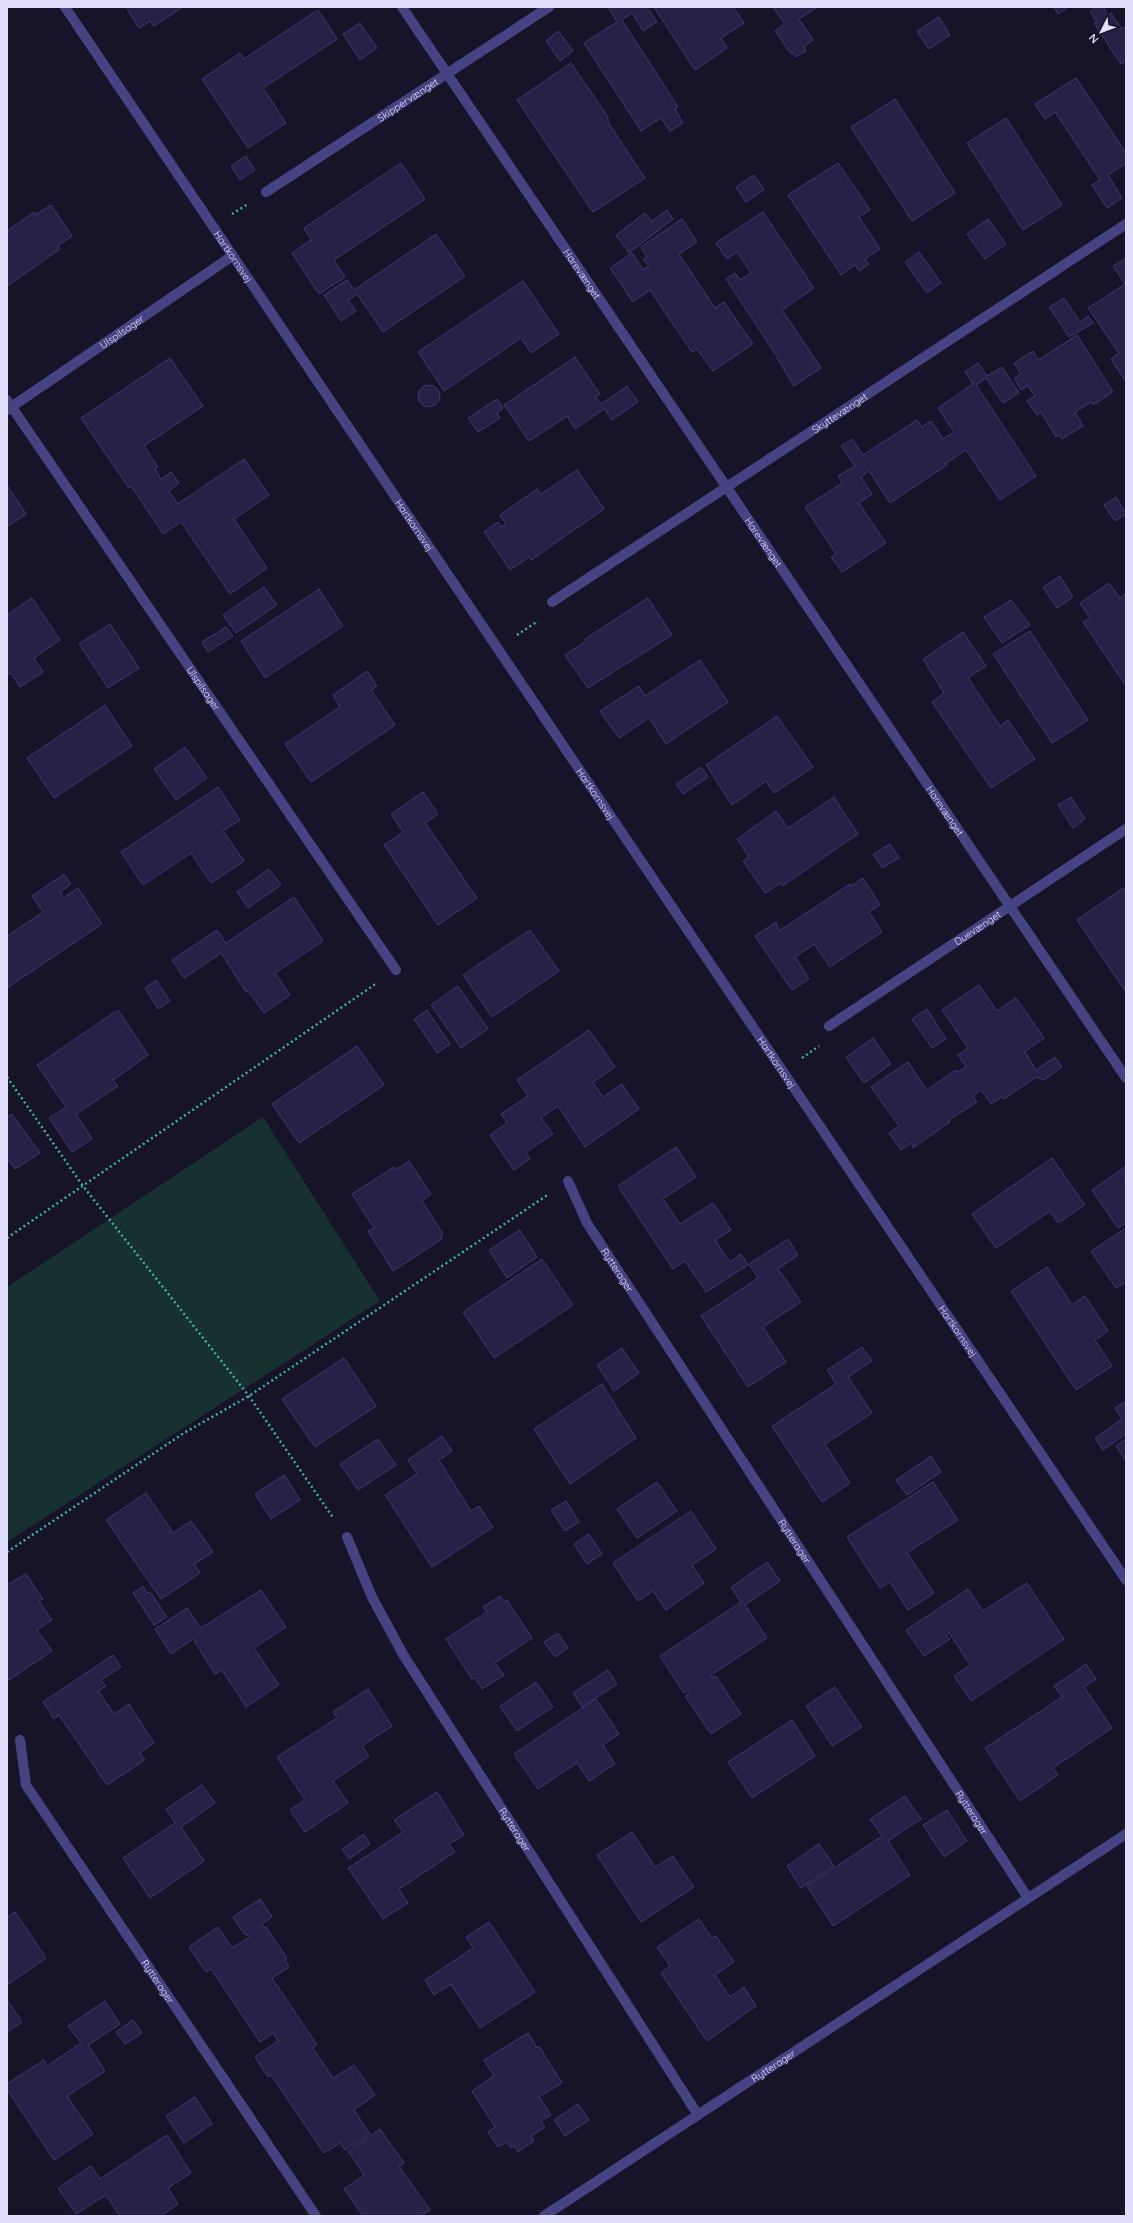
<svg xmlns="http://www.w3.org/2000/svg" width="1133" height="2223" viewBox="0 0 1133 2223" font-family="Quicksand,sans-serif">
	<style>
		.green { fill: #173130 }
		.building { fill: #282147; stroke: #413670 }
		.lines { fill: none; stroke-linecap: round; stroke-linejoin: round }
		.path { stroke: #3eafa7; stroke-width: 2.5; stroke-dasharray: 2 3; stroke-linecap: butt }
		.minor { stroke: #454382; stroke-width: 10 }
		.tertiary { stroke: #454382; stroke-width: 10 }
		.labels { text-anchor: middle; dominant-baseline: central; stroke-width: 3; stroke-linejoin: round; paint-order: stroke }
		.street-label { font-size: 10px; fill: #e1defb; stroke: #171328 }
	</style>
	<rect width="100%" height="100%" fill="#171328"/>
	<!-- green -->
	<path class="green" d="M263,1117L380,1301L7,1542V1287Z"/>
	<!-- building -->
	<g class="building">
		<path d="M126,7H183L154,26L150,21L139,28Z"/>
		<path d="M608,7H647L657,22L643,31L632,13L622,20L678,107L675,109L683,123L670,131L661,118L641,131L584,43L617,22Z"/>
		<path d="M654,7H733L744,23L721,38L727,48L695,70Z"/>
		<path d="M773,7H817L799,19L813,40L804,46L806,51L796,57L793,53L791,54L775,31L785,24Z"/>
		<path d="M1054,7H1068L1058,14Z"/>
		<path d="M1097,7H1103L1108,15L1111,13L1122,29L1126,26V61L1121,64L1094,23L1097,22L1090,12Z"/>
		<path d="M318,10L337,39L263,88L286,123L248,148L202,79L240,53L244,59Z"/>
		<path d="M939,17L950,35L929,49L917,31Z"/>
		<path d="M360,23L377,48L360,60L343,34Z"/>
		<path d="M558,31L573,51L560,61L546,41Z"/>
		<path d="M571,63L608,117V122L645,178L593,212L517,100Z"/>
		<path d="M1076,78L1126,153V163L1108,175L1122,198L1107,208L1092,185L1100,180L1055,112L1045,119L1035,104Z"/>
		<path d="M895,99L955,193L912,221L851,127Z"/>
		<path d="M1006,118L1062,205L1023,230L967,143Z"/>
		<path d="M246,156L255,170L240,180L231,166Z"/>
		<path d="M401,163L425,199L334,260L345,277L319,294L292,253L311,240L304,228Z"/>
		<path d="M838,163L870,210L859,217L880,249L865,259L869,264L859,271L855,265L841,275L788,195Z"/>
		<path d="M754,175L764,190L746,202L736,187Z"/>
		<path d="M51,205L72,236L58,246L60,249L7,286V231L34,212L35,215Z"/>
		<path d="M667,210L673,219L629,253L616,235L645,213L652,221Z"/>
		<path d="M763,212L814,288L782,310L821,368L794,386L777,358H778L726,279L735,273L740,280L751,273L737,252L727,259L716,243Z"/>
		<path d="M682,219L697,242L679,254L715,308L724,302L753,344L713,371L697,349L692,352L650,290L633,302L610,268L632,253L643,270L649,266L643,259L647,257L641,247Z"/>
		<path d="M988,219L1006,244L985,259L967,234Z"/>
		<path d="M436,234L465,276L383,332L357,294L348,300L356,311L341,321L324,295L347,280L354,290Z"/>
		<path d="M919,252L941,283L927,293L905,262Z"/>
		<path d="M1126,258V382L1111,359L1119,353L1088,308L1125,284L1113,266Z"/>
		<path d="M523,281L559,334L531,353L521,338L444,391L418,352Z"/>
		<path d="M1064,298L1080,322L1088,316L1093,323L1069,337L1049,307Z"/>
		<path d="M1077,335L1113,392L1093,405L1091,402L1075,412L1083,426L1062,439L1060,435L1056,437L1041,412L1037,415L1027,401L1035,396L1028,386L1021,390L1014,378L1021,374L1014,363L1033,351L1038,360Z"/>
		<path d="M575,357L600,394L595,396L601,404L627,386L638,402L612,420L604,409L575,429L567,416L529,441L504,405Z"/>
		<path d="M170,358L203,406L144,446L158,467L155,469L161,479L171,472L179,483L169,491L178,504L244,459L269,495L234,519L267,568L230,594L181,522L163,534L131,486L129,488L81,418Z"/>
		<path d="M978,363L987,376L1002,367L1019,393L1003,403L986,378L976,385L1036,476L1000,500L966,450L946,463L947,465L890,503L869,471L861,477L872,494L859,503L886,543L842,572L831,557L836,554L805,507L842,483L838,476L855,466L841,446L852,439L863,455L917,420L922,427L931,421L943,439L954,432L938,408L973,384L965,372Z"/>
		<circle cx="429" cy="396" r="11"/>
		<path d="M497,399L503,408L497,413L500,418L478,432L468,418Z"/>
		<path d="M577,470L604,509L531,560L529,557L510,570L484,532L498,522L501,527L506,524L500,515L537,489L541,494Z"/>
		<path d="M7,485L26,514L7,527Z"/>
		<path d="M1116,497L1126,514L1115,521L1104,505Z"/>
		<path d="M1060,576L1073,597L1057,608L1043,587Z"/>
		<path d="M1109,583L1120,598L1125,594L1126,596V686L1083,622L1090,618L1080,603Z"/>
		<path d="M264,587L277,605L236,633L223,615Z"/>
		<path d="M319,589L343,626L265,678L241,641Z"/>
		<path d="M32,598L60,640L34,658L43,672L20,687L11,673L7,675V615Z"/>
		<path d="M648,598L672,635L588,688L565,655L586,641L585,639Z"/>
		<path d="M1011,600L1030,625L1002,643L984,617Z"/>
		<path d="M110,624L139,668L108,688L79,644Z"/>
		<path d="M226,627L233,636L208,652L202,642Z"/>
		<path d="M1030,631L1088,720L1052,743L993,654Z"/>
		<path d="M963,632L986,666L968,678L1000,726L1008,720L1035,759L991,788L932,702L944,693L923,659Z"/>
		<path d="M700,660L728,702L666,744L649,718L619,738L600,711L639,686L645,696Z"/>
		<path d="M367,671L377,686L371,690L395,725L311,782L285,744L340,707L333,695Z"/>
		<path d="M105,705L132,746L54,798L27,758Z"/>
		<path d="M777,716L813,767L774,793L766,781L732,805L706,765Z"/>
		<path d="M185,747L207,778L176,800L154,769Z"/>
		<path d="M701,767L708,777L683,794L676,784Z"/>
		<path d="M218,787L240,820L223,831L244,861L211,883L191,853L143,885L121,852Z"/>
		<path d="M423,792L438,814L425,823L477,898L438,925L384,845L403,832L391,814Z"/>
		<path d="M834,797L858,834L782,886L781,883L765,893L743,861L749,857L737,839L776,811L788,828Z"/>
		<path d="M1071,797L1085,819L1073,828L1058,805Z"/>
		<path d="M890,844L899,858L882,868L873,854Z"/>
		<path d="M269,869L281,885L248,908L237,892Z"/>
		<path d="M64,874L71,884L60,892L63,898L78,888L102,924L7,988V936L43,912L32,896Z"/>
		<path d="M863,878L880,905L869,912L882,932L830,967L814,944L795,957L809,979L792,990L755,936L776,922L779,931L850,884L851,886Z"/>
		<path d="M1123,888L1126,893V992L1077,920Z"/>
		<path d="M294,897L323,941L275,973L290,995L264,1013L248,991L246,992L221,953L184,978L172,960L217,930L226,943Z"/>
		<path d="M530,930L559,971L492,1017L463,975Z"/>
		<path d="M156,980L170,1001L158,1009L145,988Z"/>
		<path d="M979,985L997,1011L1016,998L1044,1038L1025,1052L1036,1070L1055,1057L1062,1067L1044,1080L1036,1077L1004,1099L1002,1097L991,1104L981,1090L973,1096L977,1102L948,1121L950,1122L913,1148L911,1143L901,1150L889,1133L899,1126L871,1087L908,1062L927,1090L956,1070L958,1072L966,1067L958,1055L968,1048L942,1010Z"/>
		<path d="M458,986L488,1029L461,1048L431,1005Z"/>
		<path d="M927,1009L946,1039L932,1048L912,1019Z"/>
		<path d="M118,1010L148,1055L113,1080L118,1086L76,1114L92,1139L72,1152L49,1118L66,1107L37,1065Z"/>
		<path d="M427,1010L450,1044L437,1053L414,1019Z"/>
		<path d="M589,1030L615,1067L593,1082L603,1097L622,1084L639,1109L585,1147L558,1106L541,1118L553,1134L526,1152L530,1159L514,1170L490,1135L507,1123L501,1114L528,1096L517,1080Z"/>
		<path d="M873,1038L891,1064L864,1083L846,1057Z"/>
		<path d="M357,1046L384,1085L299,1143L272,1104Z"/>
		<path d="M12,1114L40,1153L15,1169L9,1161L7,1163V1117Z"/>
		<path d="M676,1147L696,1177L663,1199L680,1224L713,1203L731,1230L715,1240L730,1262L741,1254L748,1265L706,1292L685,1261L673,1269L618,1186Z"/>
		<path d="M1052,1158L1085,1205L1058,1223L1050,1211L996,1248L972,1214Z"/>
		<path d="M409,1161L431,1194L422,1201L443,1234L441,1236L442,1239L393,1271L368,1231L374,1228L352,1194L394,1167L396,1170Z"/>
		<path d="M1125,1167L1126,1223L1118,1228L1092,1190Z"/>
		<path d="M1126,1228V1282L1116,1288L1091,1251Z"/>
		<path d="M520,1230L537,1257L507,1278L489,1250Z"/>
		<path d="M788,1239L798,1255L778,1269L801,1302L763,1327L786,1362L748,1387L701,1316L758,1278L749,1264Z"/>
		<path d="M542,1259L573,1305L494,1358L463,1312Z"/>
		<path d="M1047,1267L1072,1305L1085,1296L1108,1331L1095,1340L1112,1366L1076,1390L1011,1291Z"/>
		<path d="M862,1347L872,1361L848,1377L872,1413L825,1444L850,1483L822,1502L772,1426L836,1384L827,1370Z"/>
		<path d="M622,1348L639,1373L614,1391L597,1365Z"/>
		<path d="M344,1358L376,1406L315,1447L282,1399Z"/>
		<path d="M602,1384L636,1438L570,1484L534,1429Z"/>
		<path d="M1126,1401V1434L1103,1450L1095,1438L1122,1419L1115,1408Z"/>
		<path d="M442,1436L452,1451L439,1460L471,1511L479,1506L493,1527L432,1567L385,1495L417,1474L408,1460Z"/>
		<path d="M378,1439L396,1465L358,1490L340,1464Z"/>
		<path d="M1126,1439V1461L1116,1446Z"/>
		<path d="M931,1456L941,1472L907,1495L896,1480Z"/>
		<path d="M284,1475L300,1500L271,1519L255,1494Z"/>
		<path d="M657,1482L677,1511L637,1538L617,1509Z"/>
		<path d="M933,1482L958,1520L907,1553L934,1593L908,1610L890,1582L880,1588L847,1537Z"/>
		<path d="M146,1493L173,1533L191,1521L213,1552L194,1564L200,1573L161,1599L106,1520Z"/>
		<path d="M566,1501L579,1522L565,1531L551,1510Z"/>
		<path d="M691,1511L716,1549L692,1565L704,1583L666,1610L653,1591L638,1601L613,1563Z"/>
		<path d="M589,1534L602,1554L587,1564L574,1544Z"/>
		<path d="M767,1562L780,1581L745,1605L767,1638L711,1675L713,1678L716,1676L741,1714L711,1734L685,1696L689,1693L687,1691L684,1693L660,1656L741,1602L731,1587Z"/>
		<path d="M26,1574L43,1599L39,1601L52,1620L37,1630L52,1651L9,1680L7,1677V1585Z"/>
		<path d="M1027,1583L1064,1639L971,1701L954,1676L970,1665L949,1633L946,1635L950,1639L924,1656L906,1630L968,1589L983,1611Z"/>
		<path d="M143,1586L147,1593L150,1592L167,1617L154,1625L133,1593Z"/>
		<path d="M261,1590L286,1627L254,1648L279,1685L246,1707L222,1670L215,1674L193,1639L171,1654L155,1629L187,1608L201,1628Z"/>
		<path d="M500,1596L504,1602L507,1600L532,1638L495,1663L504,1675L482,1689L475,1678L472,1679L446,1639L487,1612L483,1607Z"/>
		<path d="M558,1633L568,1648L555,1657L544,1642Z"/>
		<path d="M113,1655L121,1667L101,1680L106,1686L98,1691L114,1714L129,1704L154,1743L140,1753L145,1760L107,1785L59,1715L54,1719L43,1702Z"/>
		<path d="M1086,1664L1096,1679L1084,1687L1112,1728L1053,1768L1058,1775L1020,1801L985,1748L1062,1697L1054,1686Z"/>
		<path d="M608,1670L617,1684L582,1707L573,1693Z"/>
		<path d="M536,1682L553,1707L517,1731L500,1706Z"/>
		<path d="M835,1687L862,1727L832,1746L806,1706Z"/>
		<path d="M368,1689L392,1726L362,1746L369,1756L333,1781L348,1803L305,1832L290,1810L305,1800L277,1757L337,1718L333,1712Z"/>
		<path d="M596,1699L619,1734L603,1745L615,1764L589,1781L577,1763L538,1789L514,1754Z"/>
		<path d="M792,1720L815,1756L752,1798L728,1762Z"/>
		<path d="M202,1785L215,1803L181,1827L204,1861L150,1898L123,1858L175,1823L166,1809Z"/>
		<path d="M437,1792L464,1835L449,1844L455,1852L399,1889L408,1903L383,1919L348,1868L403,1832L394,1820Z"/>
		<path d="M905,1796L921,1819L888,1841L910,1875L833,1926L807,1886L882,1836L870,1819Z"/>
		<path d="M947,1810L967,1841L944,1857L923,1825Z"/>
		<path d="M632,1832L655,1867L673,1856L694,1887L641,1922L597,1855Z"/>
		<path d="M364,1834L370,1844L349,1859L342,1849Z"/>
		<path d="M819,1844L834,1866L801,1888L787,1866Z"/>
		<path d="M260,1899L272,1917L262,1924L264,1928L266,1927L287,1958L285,1960L289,1967L272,1978L317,2045L313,2048L333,2078L354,2065L375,2095L354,2110L370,2134L345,2150L340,2143L324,2153L271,2075L268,2077L255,2057L278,2041L273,2033L260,2042L211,1969L206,1972L189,1947L218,1927L232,1948L249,1937L247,1934L245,1935L233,1917Z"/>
		<path d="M15,1912L46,1958L7,1985V1917Z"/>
		<path d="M699,1919L712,1938L716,1936L734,1962L715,1975L730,1997L744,1987L756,2006L707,2041L661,1973L670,1966L657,1947Z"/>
		<path d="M489,1922L535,1992L480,2028L451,1984L434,1995L425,1980L473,1948L466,1937Z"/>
		<path d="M7,2000L22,2022L7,2032Z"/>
		<path d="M105,2001L120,2024L88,2045L105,2071L67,2096L93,2134L54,2160L7,2089V2084L44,2060L47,2066L81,2043L68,2026Z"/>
		<path d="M133,2020L142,2033L125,2044L116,2032Z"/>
		<path d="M528,2033L537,2048L539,2046L562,2083L539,2097L551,2115L541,2121L545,2127L531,2136L534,2141L518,2152L514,2146L511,2148L507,2142L498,2147L488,2132L495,2127L472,2091L494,2076L484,2060Z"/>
		<path d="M195,2097L212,2124L184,2143L166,2116Z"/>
		<path d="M578,2104L589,2120L565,2136L554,2120Z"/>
		<path d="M380,2129L404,2163L399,2166L430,2210L421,2216H363L344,2189L364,2175L348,2151Z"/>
		<path d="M167,2135L191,2173L168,2188L178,2204L161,2216H120L106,2195L76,2214L58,2188L91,2166L100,2179Z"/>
	</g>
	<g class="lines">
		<!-- path -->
		<g class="path">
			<path d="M232,214L248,204"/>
			<path d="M517,635L538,621"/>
			<path d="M802,1058L819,1046"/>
			<path d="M7,1077L83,1186L249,1396L334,1519"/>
			<path d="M7,1238L377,983"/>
			<path d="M7,1552L184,1433L249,1396L549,1194"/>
		</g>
		<!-- minor -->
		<g class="minor">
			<path id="s1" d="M402,7L1126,1078"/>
			<path id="s2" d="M266,192L549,7"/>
			<path id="s3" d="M7,400L396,970"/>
			<path id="s4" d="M7,410L232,256"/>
			<path id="s5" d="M552,602L1126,224"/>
			<path id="s6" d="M829,1026L1126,829"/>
			<path id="s7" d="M568,1181L587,1223L1028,1898"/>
			<path id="s8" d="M347,1537L372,1597L404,1656L698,2115"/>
			<path id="s9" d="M20,1740L26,1785L316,2216"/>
			<path id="s10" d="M544,2216L1126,1834"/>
		</g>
		<!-- tertiary -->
		<path class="tertiary" id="s11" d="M65,7L1126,1580"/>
	</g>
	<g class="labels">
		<!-- street labels -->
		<g class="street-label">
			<text stroke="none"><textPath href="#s2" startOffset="169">Skippervænget</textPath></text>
			<text stroke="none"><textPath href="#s11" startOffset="301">Hartkornsvej</textPath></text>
			<text stroke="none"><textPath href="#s1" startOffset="322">Harevænget</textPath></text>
			<text stroke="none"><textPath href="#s4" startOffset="139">Ulspilsager</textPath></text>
			<text stroke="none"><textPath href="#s5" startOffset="344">Skyttevænget</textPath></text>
			<text stroke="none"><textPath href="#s11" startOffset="625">Hartkornsvej</textPath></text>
			<text stroke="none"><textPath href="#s1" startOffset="646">Harevænget</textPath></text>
			<text stroke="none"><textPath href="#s3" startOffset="349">Ulspilsager</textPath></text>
			<text stroke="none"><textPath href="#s11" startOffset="949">Hartkornsvej</textPath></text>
			<text stroke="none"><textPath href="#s1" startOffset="970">Harevænget</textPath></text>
			<text stroke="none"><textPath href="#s6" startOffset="178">Duevænget</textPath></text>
			<text stroke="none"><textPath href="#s11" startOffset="1273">Hartkornsvej</textPath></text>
			<text stroke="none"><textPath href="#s7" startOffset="102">Rytterager</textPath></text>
			<text stroke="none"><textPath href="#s11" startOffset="1597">Hartkornsvej</textPath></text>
			<text stroke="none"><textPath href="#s7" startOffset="426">Rytterager</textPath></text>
			<text stroke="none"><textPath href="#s7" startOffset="750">Rytterager</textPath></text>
			<text stroke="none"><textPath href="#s8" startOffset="338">Rytterager</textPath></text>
			<text stroke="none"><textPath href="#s9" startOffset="282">Rytterager</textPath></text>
			<text stroke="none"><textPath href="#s10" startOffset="274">Rytterager</textPath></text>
		</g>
	</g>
	<!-- border -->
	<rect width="1133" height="2223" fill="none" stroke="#e1defb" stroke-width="16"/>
	<!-- north arrow -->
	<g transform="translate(1101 32) rotate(228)" stroke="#171328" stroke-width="3" paint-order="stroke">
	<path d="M0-3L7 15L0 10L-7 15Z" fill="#e1defb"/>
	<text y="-6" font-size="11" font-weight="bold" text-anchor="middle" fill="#e1defb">N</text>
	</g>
</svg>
